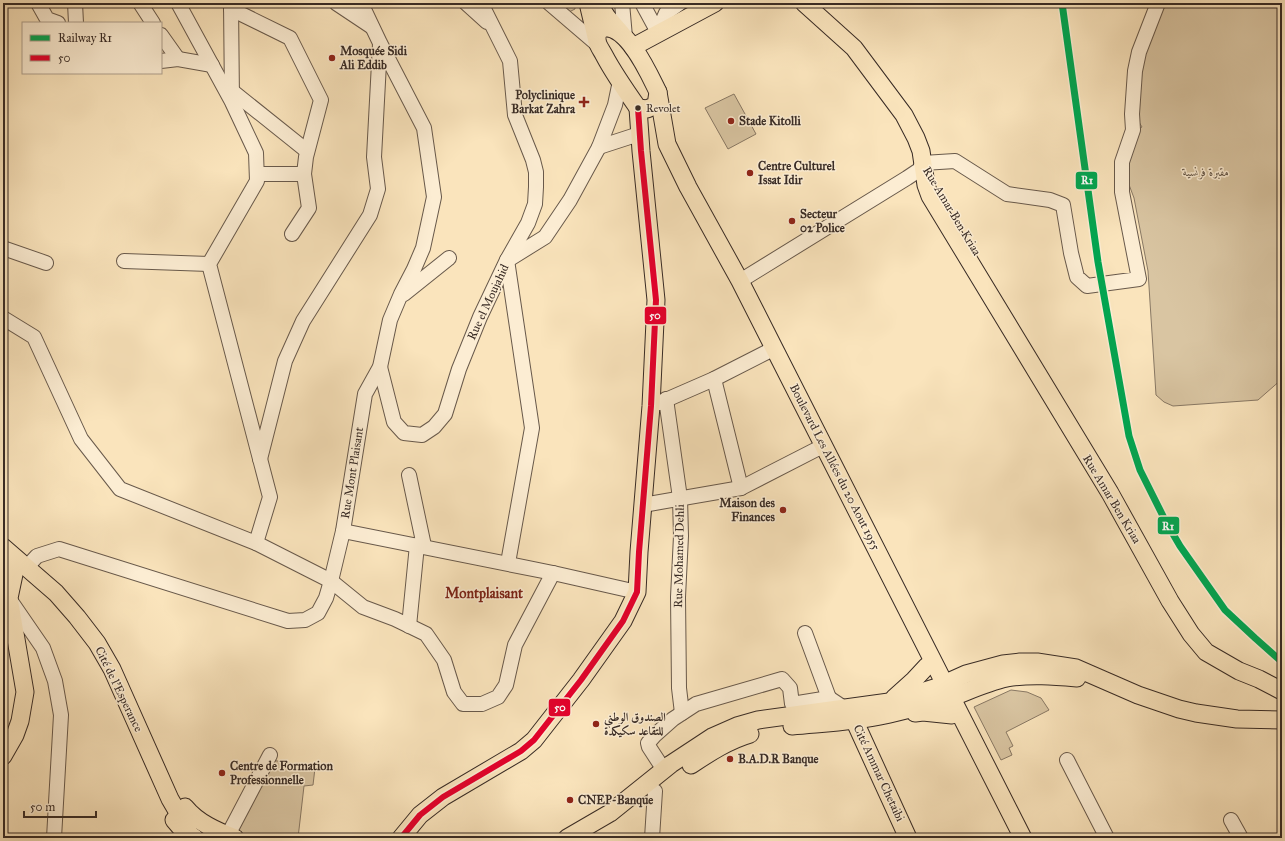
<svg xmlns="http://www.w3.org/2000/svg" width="1285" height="841" viewBox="0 0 1285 841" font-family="'IM FELL Great Primer',Amiri,serif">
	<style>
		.green { fill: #d9c5a2; stroke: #887864 }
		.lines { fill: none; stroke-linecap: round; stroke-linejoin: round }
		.minor-casing { stroke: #68594b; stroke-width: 16 }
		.major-casing { stroke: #382b25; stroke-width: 19 }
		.minor { stroke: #fcedd3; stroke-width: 14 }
		.major { stroke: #fae4bc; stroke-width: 17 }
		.bus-1-casing { stroke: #fcedd3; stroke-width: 9 }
		.bus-1 { stroke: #e4002b; stroke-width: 6 }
		.rail-1-casing { stroke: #fcedd3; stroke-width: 10 }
		.rail-1 { stroke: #00a651; stroke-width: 7 }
		.poi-dot { fill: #8f2418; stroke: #fcedd3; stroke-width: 1.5 }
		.bus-dot { fill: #382b25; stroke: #fcedd3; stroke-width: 1.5 }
		.labels { text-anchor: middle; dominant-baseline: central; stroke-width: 3; stroke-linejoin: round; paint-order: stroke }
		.bus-label { font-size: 11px; fill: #382b25; stroke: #fcedd3; text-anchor: start }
		.poi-label { font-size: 12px; font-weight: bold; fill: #382b25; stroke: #fcedd3; text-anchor: start }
		.park-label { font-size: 12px; font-style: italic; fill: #605244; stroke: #fcedd3 }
		.street-label { font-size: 12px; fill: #382b25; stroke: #fcedd3 }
		.quarter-label { font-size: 14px; font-weight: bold; fill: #7a1f14; stroke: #fcedd3 }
		.line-badge { stroke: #fcedd3; stroke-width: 1.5 }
		.badge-label { font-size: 11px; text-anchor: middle; font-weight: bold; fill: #fff }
	</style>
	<rect width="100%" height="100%" fill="#fae4bc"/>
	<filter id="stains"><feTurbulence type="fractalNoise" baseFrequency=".005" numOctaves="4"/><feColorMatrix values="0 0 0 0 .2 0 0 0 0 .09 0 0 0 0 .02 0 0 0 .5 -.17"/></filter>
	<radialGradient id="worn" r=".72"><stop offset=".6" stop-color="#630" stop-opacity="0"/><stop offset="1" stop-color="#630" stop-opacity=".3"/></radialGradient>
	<!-- green -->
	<g class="green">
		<path d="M553,3H575V9L567,13Z"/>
		<path d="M1161,3H1282V379L1258,400L1173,406L1164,402L1156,395L1148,271L1134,198L1125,174L1136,131L1142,127L1134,114L1138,70Z"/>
		<path d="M734,94L756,134L728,149L705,108Z"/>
		<path d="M1011,690L1027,692L1041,698L1049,710L1006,732L1013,746L1009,748L1012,755L1001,760L974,707Z"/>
		<path d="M272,760L315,768L313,785L304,786L298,838H249L235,833Z"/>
	</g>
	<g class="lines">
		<defs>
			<g id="minor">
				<path d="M38,3L47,19L58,23"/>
				<path d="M75,3L76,23"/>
				<path d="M140,3L153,23"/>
				<path d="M178,3L232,102L256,153L257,181L209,264L270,497L256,543"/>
				<path d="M231,3L232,101"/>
				<path d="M336,3L372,27"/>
				<path d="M466,3L487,22"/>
				<path d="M549,3L598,45"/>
				<path d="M622,3L625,37"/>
				<path d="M642,3L655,27"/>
				<path d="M231,9L290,38L321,100L306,157L304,174L309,208L292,234"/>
				<path d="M660,24L663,20L666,13L680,3"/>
				<path d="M161,35L178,59"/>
				<path d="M161,61L178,59L212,65"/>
				<path d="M232,91L307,151"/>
				<path d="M599,147L639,134"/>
				<path d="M257,174H304"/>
				<path d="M3,248L46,263"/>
				<path d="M507,260L532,428L508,563"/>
				<path d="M508,260L545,237L570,200L599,147L615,105L620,81"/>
				<path d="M124,261L209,264"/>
				<path d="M740,281L907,178L919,170L923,163L955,161L1007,194L1050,200L1063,205L1071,253L1077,277L1087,286L1139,279L1122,192V162L1133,130L1132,114L1135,71L1139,52L1158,3"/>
				<path d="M404,294L449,258"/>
				<path d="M3,318L34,337L81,439L120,489L256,543L331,581L363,607L395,619L426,634L444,660L454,692L463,704H482L498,697L506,685L515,645L553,573"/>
				<path d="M380,367L394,422L404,433L422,435L434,427L445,414L459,369L480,317L507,260L528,223L535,204L536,187V172L533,160L515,115L510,61L481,3"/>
				<path d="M714,379L741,488"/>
				<path d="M666,399L680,498L681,536L678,597L679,688L682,713"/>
				<path d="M659,403L714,379L767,352"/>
				<path d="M260,459L285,361L303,321L370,215L378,189L374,157L380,44"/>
				<path d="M409,475L424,546"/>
				<path d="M643,505L741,488L817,449"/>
				<path d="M343,531L553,573L637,592"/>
				<path d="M26,568L37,556L59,549L288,621L305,620L318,613L326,598L331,581L343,531L365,394L380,367L390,320L401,294L414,269L423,248L434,197L424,128L380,43L361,3"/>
				<path d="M10,600L43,648L55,681L61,715L54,838"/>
				<path d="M409,626L417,545"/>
				<path d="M805,633L829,698"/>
				<path d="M1067,760L1107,838"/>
				<path d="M664,770L649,747L648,743L655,735L673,719L696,704L782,679L790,688L792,704L829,698L844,708"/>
				<path d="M1231,820L1241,838"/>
				<path d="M228,835L270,755"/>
				<path d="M652,838L655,791"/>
			</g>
			<g id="major">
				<path d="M588,3L597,41"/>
				<path d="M598,3L607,17L621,33"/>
				<path d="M804,3L854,48L904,115L916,138L921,151L926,185L930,196L1110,493L1170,601L1191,634L1206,652L1239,671L1259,679L1282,691"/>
				<path d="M603,28C628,25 649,74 658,92L656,105L647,109L638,108C626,91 614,74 604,55C602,51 598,46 597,41C596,35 598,31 603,28Z"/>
				<path d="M633,47L715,3"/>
				<path d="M658,92L667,144L688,187L740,281L774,348L1023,838"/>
				<path d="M3,547L56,593L77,617L97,643L112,669L170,799L177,811L190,823"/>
				<path d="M894,698L914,680L927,666"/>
				<path d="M850,711L908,838"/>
				<path d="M915,713L923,712L952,715"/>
				<path d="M792,726C823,723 855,722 885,715C906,710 933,704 953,697C971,690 988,682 1007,678C1030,674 1054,676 1077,678"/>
				<path d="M3,756L15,735L20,721L25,692L9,598L17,560"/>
				<path d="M691,765C709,753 729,740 750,734"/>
				<path d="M185,807C198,823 217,831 235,838"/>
				<path d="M174,820L180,827L195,838"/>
				<path d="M401,838L420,815L443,797L521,751L534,740L581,680L623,621L637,592L639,552L651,406L656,300L641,151L638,108"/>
				<path d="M567,838L610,813L671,764L712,737L737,726L758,720L889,702L937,687L966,674L1003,664L1020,662H1037L1076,668L1138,695L1179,709L1196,713L1237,719L1282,720"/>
			</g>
		</defs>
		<!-- minor casing -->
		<use href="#minor" class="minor-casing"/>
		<!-- major casing -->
		<use href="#major" class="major-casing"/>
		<!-- minor -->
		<use href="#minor" class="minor"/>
		<!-- major -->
		<use href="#major" class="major"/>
		<defs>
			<path id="bus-1" d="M401,838L420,815L443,797L521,751L534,740L581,680L623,621L637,592L639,552L651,406L656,300L641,151L638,108"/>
		</defs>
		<!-- bus-1 casing -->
		<use href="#bus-1" class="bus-1-casing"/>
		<!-- bus-1 -->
		<use href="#bus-1" class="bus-1"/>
		<defs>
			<path id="rail-1" d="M1062,3L1098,262L1129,436L1140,470L1166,522L1180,546L1225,610L1255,638L1282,662"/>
		</defs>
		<!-- rail-1 casing -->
		<use href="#rail-1" class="rail-1-casing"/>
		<!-- rail-1 -->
		<use href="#rail-1" class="rail-1"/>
	</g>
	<!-- markers -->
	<g class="poi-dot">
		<circle cx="332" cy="58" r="4"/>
		<path d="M582 96h4v4h4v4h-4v4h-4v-4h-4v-4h4z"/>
		<circle cx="731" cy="121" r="4"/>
		<circle cx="750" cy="173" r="4"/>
		<circle cx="792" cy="221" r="4"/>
		<circle cx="783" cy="510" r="4"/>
		<circle cx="596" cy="724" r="4"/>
		<circle cx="730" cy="759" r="4"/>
		<circle cx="222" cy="773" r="4"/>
		<circle cx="570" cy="800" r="4"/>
	</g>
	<circle class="bus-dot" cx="638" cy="108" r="3.5"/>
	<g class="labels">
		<!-- bus labels -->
		<g class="bus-label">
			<text x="646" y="108">Revolet</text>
		</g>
		<!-- poi labels -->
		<g class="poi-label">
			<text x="340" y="51">Mosquée Sidi<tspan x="340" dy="14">Ali Eddib</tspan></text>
			<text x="575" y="95" text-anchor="end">Polyclinique<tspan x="575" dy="14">Barkat Zahra</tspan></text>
			<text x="739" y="121">Stade Kitolli</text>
			<text x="758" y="166">Centre Culturel<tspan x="758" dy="14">Issat Idir</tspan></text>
			<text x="800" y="214">Secteur<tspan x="800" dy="14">02 Police</tspan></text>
			<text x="775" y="503" text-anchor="end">Maison des<tspan x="775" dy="14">Finances</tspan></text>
			<text x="604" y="717">الصندوق الوطني<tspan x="604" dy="14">للتقاعد سكيكدة</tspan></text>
			<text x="738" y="759">B.A.D.R Banque</text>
			<text x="230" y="766">Centre de Formation<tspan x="230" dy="14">Professionnelle</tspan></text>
			<text x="578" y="800">CNEP-Banque</text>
		</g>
		<!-- park labels -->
		<g class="park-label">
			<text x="1206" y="172">مقبرة فرنسية</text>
		</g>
		<!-- street labels -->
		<g class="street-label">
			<text transform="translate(952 211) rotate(59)">Rue Amar Ben Kriaa</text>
			<text transform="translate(488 302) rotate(-65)">Rue el Moujahid</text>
			<text transform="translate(835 467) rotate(63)">Boulevard Les Allées du 20 Aout 1955</text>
			<text transform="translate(352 473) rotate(-81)">Rue Mont Plaisant</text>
			<text transform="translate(1112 499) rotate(59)">Rue Amar Ben Kriaa</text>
			<text transform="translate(679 556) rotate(-89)">Rue Mohamed Dehli</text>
			<text transform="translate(119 689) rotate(64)">Cité de l'Esperance</text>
			<text transform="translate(879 773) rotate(65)">Cité Ammar Chetaibi</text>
		</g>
		<!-- quarter labels -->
		<g class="quarter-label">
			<text x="484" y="593">Montplaisant</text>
		</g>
	</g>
	<g class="line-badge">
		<rect x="1075" y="171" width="23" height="19" rx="4" fill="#00a651"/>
		<rect x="644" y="306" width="23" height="19" rx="4" fill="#e4002b"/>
		<rect x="1157" y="516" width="23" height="19" rx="4" fill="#00a651"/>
		<rect x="548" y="698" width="23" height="19" rx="4" fill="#e4002b"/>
	</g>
	<g class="badge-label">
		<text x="1087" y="184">R1</text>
		<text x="655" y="319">50</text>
		<text x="1168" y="530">R1</text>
		<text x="560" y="711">50</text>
	</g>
	<!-- margin -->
	<rect width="1285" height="841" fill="none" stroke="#fae4bc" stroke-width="16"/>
	<rect x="4" y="4" width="1277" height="833" fill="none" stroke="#382b25" stroke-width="2"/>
	<rect x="8" y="8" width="1269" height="825" fill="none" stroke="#382b25"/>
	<!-- legend -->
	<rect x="22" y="22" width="140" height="52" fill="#fcedd3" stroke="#ae9f8d"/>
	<rect x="30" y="35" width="20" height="6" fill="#00a651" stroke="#ae9f8d"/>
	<text x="58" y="42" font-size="12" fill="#382b25">Railway R1</text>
	<rect x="30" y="55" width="20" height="6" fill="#e4002b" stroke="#ae9f8d"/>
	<text x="58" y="62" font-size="12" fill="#382b25">50</text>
	<!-- scale -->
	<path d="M24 811v6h72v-6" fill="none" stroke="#382b25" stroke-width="2"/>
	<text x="30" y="811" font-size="12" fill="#382b25" stroke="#fcedd3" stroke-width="3" paint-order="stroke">50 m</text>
	<rect width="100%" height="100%" filter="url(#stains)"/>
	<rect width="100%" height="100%" fill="url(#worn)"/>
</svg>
